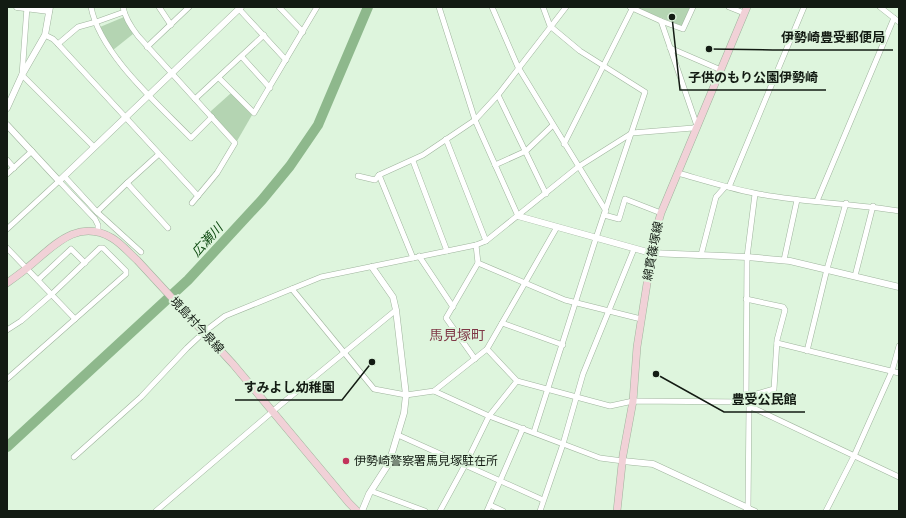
<svg xmlns="http://www.w3.org/2000/svg" width="906" height="518" viewBox="0 0 906 518" font-family="Rubik,'Noto Sans JP',sans-serif">
	<style>
		.green { fill: #b4d4b2 }
		.lines { fill: none; stroke-linecap: round; stroke-linejoin: round }
		.river { stroke: #8eb88c; stroke-width: 10 }
		.minor-casing { stroke: #9fb49d; stroke-width: 6 }
		.tertiary-casing { stroke: #9fb49d; stroke-width: 7 }
		.secondary-casing { stroke: #9fb49d; stroke-width: 8 }
		.minor { stroke: #fff; stroke-width: 5 }
		.tertiary { stroke: #fff; stroke-width: 6 }
		.secondary { stroke: #f1d1d7; stroke-width: 7 }
		.poi-dot { fill: #c2335b; stroke: #def5dd; stroke-width: 1.5 }
		.labels { text-anchor: middle; dominant-baseline: central; stroke-width: 4; stroke-linejoin: round; paint-order: stroke }
		.street-label { font-size: 12px; fill: #131b13; stroke: #def5dd }
		.poi-label { font-size: 12px; fill: #131b13; stroke: #def5dd; text-anchor: start }
		.water-label { font-size: 13px; font-style: italic; fill: #0e4b11; stroke: #def5dd }
		.quarter-label { font-size: 14px; fill: #7f3847; stroke: #def5dd }
		.leader { fill: none; stroke: #131b13; stroke-width: 1.5 }
		.callout-dot { fill: #131b13; stroke: #def5dd; stroke-width: 1.5 }
		.callout-label { font-size: 13px; text-anchor: middle; font-weight: bold; fill: #131b13; stroke: #def5dd; stroke-width: 4; stroke-linejoin: round; paint-order: stroke }
	</style>
	<rect width="100%" height="100%" fill="#def5dd"/>
	<!-- green -->
	<g class="green">
		<path d="M634,7H690L682,26Z"/>
		<path d="M124,17L133,34L113,50L100,27Z"/>
		<path d="M230,94H232L252,115L237,141L211,113V111Z"/>
	</g>
	<g class="lines">
		<!-- river -->
		<path class="river" d="M7,447L188,280L262,200L290,166L318,125L368,7"/>
		<defs>
			<g id="minor">
				<path d="M27,7L22,75L94,147"/>
				<path d="M91,7C100,54 158,104 191,138L212,117"/>
				<path d="M123,7C125,18 131,27 138,36L235,143L217,173L192,203"/>
				<path d="M159,7L171,25"/>
				<path d="M279,7L303,32"/>
				<path d="M439,7L475,120L518,216"/>
				<path d="M492,7L518,67L606,211"/>
				<path d="M729,7L744,13"/>
				<path d="M880,7L899,22"/>
				<path d="M239,9L286,60"/>
				<path d="M661,21L683,29L693,7"/>
				<path d="M45,35L53,39L58,44L198,196"/>
				<path d="M58,44L78,27L96,22L124,12"/>
				<path d="M147,47L189,7"/>
				<path d="M670,48L721,70"/>
				<path d="M242,57L270,88"/>
				<path d="M219,78L254,113L317,7"/>
				<path d="M498,95L546,194"/>
				<path d="M195,99L264,35"/>
				<path d="M446,139L486,241"/>
				<path d="M564,144L632,9"/>
				<path d="M7,160L14,168"/>
				<path d="M413,161L447,251"/>
				<path d="M495,165L526,151L553,125"/>
				<path d="M678,173C703,180 728,188 754,193C802,203 851,203 899,211"/>
				<path d="M7,174L32,151"/>
				<path d="M379,175L413,258"/>
				<path d="M64,176L97,212L141,252"/>
				<path d="M358,176L375,180L379,175L423,155L475,120L498,95L566,7"/>
				<path d="M127,183L159,154"/>
				<path d="M729,187L804,7"/>
				<path d="M755,194L747,257L746,402L749,406L899,477"/>
				<path d="M817,201L894,18"/>
				<path d="M97,212L127,183L168,228"/>
				<path d="M604,215L619,219L625,199L661,213"/>
				<path d="M7,229L59,181L95,219L98,225V232"/>
				<path d="M476,245L478,263L565,300L641,319"/>
				<path d="M7,248L75,319"/>
				<path d="M701,255L716,197L725,187"/>
				<path d="M419,256L453,307"/>
				<path d="M784,260L797,200"/>
				<path d="M855,276L873,206"/>
				<path d="M38,280L71,249L85,263"/>
				<path d="M292,289L374,389L406,395L434,391L487,349L557,227"/>
				<path d="M502,323L563,345"/>
				<path d="M7,330L21,321L52,294L100,248H103L126,271V274L7,379"/>
				<path d="M777,343L899,373"/>
				<path d="M487,349L517,381"/>
				<path d="M807,351L827,269L846,203"/>
				<path d="M475,359L446,318L478,263"/>
				<path d="M434,391L489,416L600,458L623,461"/>
				<path d="M746,397L774,389L777,340L785,310L783,307L746,299"/>
				<path d="M534,432L596,238L645,92L580,51L550,26L543,7"/>
				<path d="M398,435L543,500"/>
				<path d="M74,457L141,397L187,348L204,332L225,316L321,277L476,245L486,241L578,167L632,133L693,128L697,126L661,21L630,7"/>
				<path d="M371,491L425,511"/>
				<path d="M490,505L503,511"/>
				<path d="M748,508L755,511"/>
				<path d="M156,511L279,406L396,310"/>
				<path d="M440,511L465,465L489,416L517,381L610,406L633,401L746,402"/>
				<path d="M487,511L523,428"/>
				<path d="M540,511L563,444L583,374L634,249"/>
				<path d="M746,511L748,508L749,406"/>
				<path d="M826,511L854,456L892,371L899,346"/>
			</g>
			<g id="tertiary">
				<path d="M17,7L49,11"/>
				<path d="M7,108L22,75L45,35L50,7"/>
				<path d="M7,125L59,181L241,7"/>
				<path d="M518,216L651,253L747,257L790,261L899,287"/>
				<path d="M623,461L653,464L748,508"/>
				<path d="M362,511L369,494L389,463L404,413L406,395L396,310L393,297L372,267"/>
			</g>
			<g id="secondary">
				<path d="M7,283C14,278 21,273 27,268C52,248 76,217 112,238C122,244 129,253 137,260L233,364L349,503L357,511"/>
				<path d="M617,511L623,455L633,401L637,347L655,233L661,213L747,7"/>
			</g>
		</defs>
		<!-- minor casing -->
		<use href="#minor" class="minor-casing"/>
		<!-- tertiary casing -->
		<use href="#tertiary" class="tertiary-casing"/>
		<!-- secondary casing -->
		<use href="#secondary" class="secondary-casing"/>
		<!-- minor -->
		<use href="#minor" class="minor"/>
		<!-- tertiary -->
		<use href="#tertiary" class="tertiary"/>
		<!-- secondary -->
		<use href="#secondary" class="secondary"/>
	</g>
	<!-- markers -->
	<circle class="poi-dot" cx="346" cy="461" r="4"/>
	<g class="labels">
		<!-- street labels -->
		<g class="street-label">
			<text transform="translate(653 251) rotate(-79)">綿貫篠塚線</text>
			<text transform="translate(197 325) rotate(47)">境島村今泉線</text>
		</g>
		<!-- poi labels -->
		<g class="poi-label">
			<text x="354" y="461">伊勢崎警察署馬見塚駐在所</text>
		</g>
		<!-- water labels -->
		<g class="water-label">
			<text transform="translate(207 240) rotate(-48)">広瀬川</text>
		</g>
		<!-- quarter labels -->
		<g class="quarter-label">
			<text x="457" y="335">馬見塚町</text>
		</g>
	</g>
	<!-- callouts -->
	<path class="leader" d="M709 49L773 50H893M672 17L680 90H826M372 362L342 400H235M656 374L724 412H805"/>
	<g class="callout-dot">
		<circle cx="709" cy="49" r="4"/>
		<circle cx="672" cy="17" r="4"/>
		<circle cx="372" cy="362" r="4"/>
		<circle cx="656" cy="374" r="4"/>
	</g>
	<g class="callout-label">
		<text x="833" y="42">伊勢崎豊受郵便局</text>
		<text x="753" y="82">子供のもり公園伊勢崎</text>
		<text x="289" y="392">すみよし幼稚園</text>
		<text x="764" y="404">豊受公民館</text>
	</g>
	<!-- border -->
	<rect width="906" height="518" fill="none" stroke="#131b13" stroke-width="16"/>
</svg>
